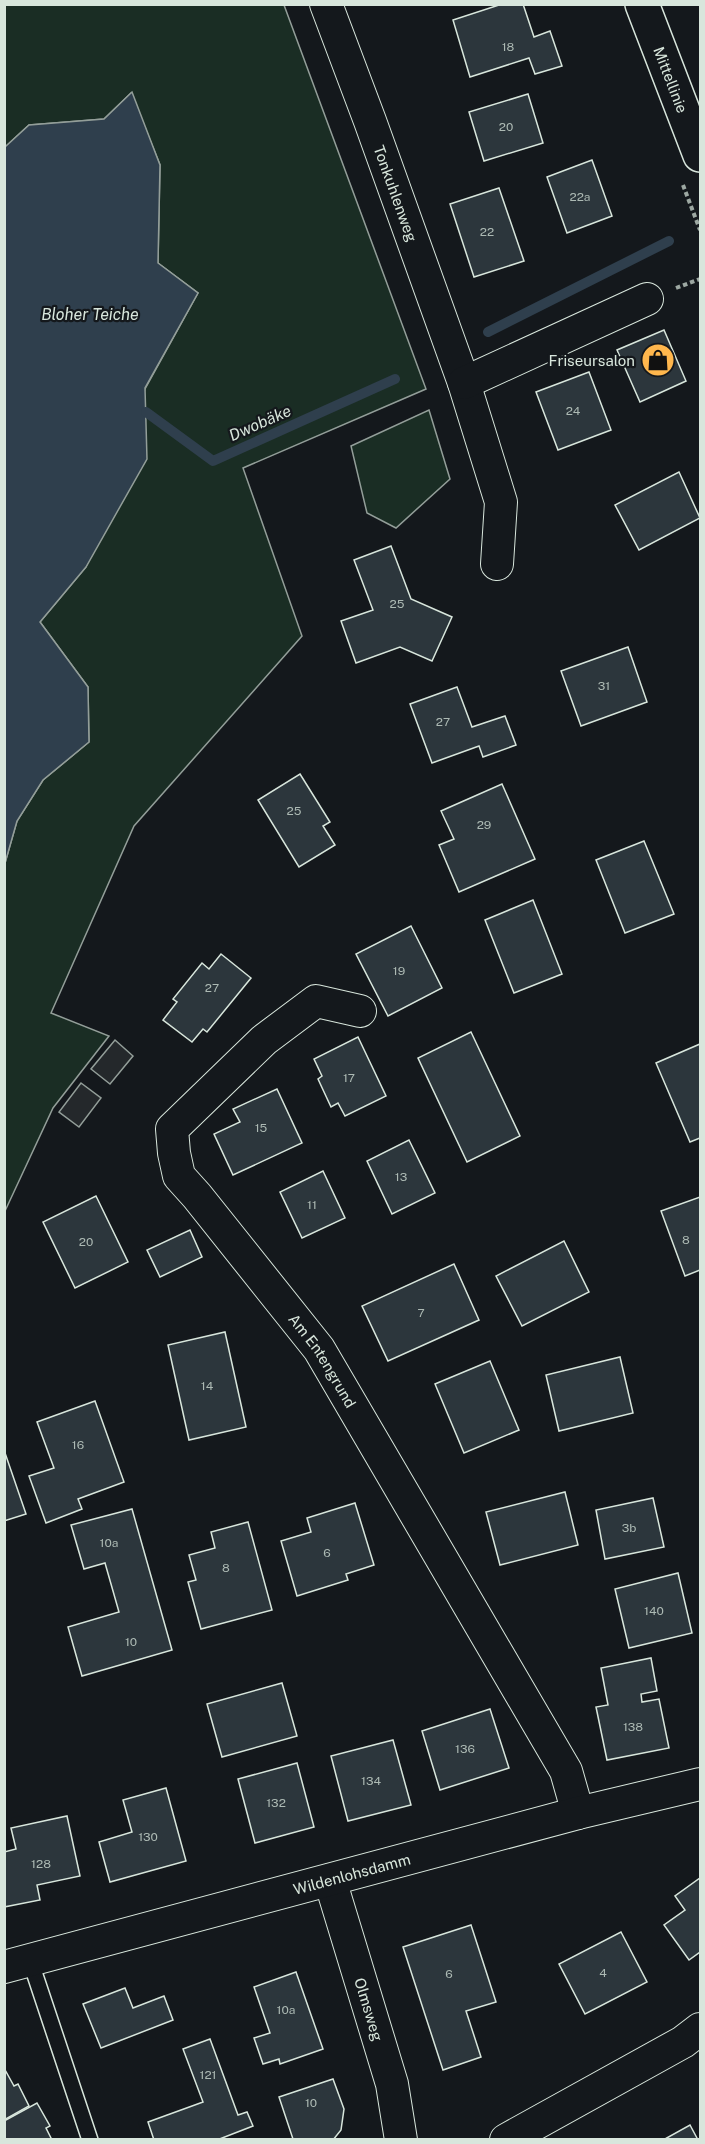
<svg xmlns="http://www.w3.org/2000/svg" width="705" height="2144" viewBox="0 0 705 2144" font-family="'Public Sans',sans-serif">
	<style>
		.green { fill: #1a2d24; stroke: #939e99; stroke-width: 1.5 }
		.parking { fill: #24282b; stroke: #939e99; stroke-width: 1.5 }
		.water { fill: #2f3f4d; stroke: #939e99; stroke-width: 1.5 }
		.lines { fill: none; stroke-linecap: round; stroke-linejoin: round }
		.stream { stroke: #2f3f4d; stroke-width: 10 }
		.building { fill: #2c363c; stroke: #d8e6dc; stroke-width: 1.5 }
		.service-casing { stroke: #d8e6dc; stroke-width: 18 }
		.minor-casing { stroke: #d8e6dc; stroke-width: 34 }
		.tertiary-casing { stroke: #d8e6dc; stroke-width: 36 }
		.path { stroke: #9da8a2; stroke-width: 4; stroke-dasharray: 4.5 3; stroke-linecap: butt }
		.service { stroke: #14181c; stroke-width: 15 }
		.minor { stroke: #14181c; stroke-width: 32 }
		.tertiary { stroke: #14181c; stroke-width: 33 }
		.labels { text-anchor: middle; dominant-baseline: central; stroke-width: 4.5; stroke-linejoin: round; paint-order: stroke }
		.number-label { font-size: 12px; fill: #adbab4 }
		.street-label { font-size: 15px; fill: #d8e6dc; stroke: #14181c }
		.poi-label { font-size: 15px; fill: #d8e6dc; stroke: #14181c; text-anchor: end }
		.water-label { font-size: 16px; font-style: italic; fill: #d8e6dc; stroke: #14181c }
	</style>
	<rect width="100%" height="100%" fill="#14181c"/>
	<!-- green -->
	<g class="green">
		<path d="M5,5H284L426,389L243,468L302,636L134,826L51,1013L109,1036L53,1108L5,1211V863L17,821L43,780L89,742L88,687L40,622L86,567L145,389L198,293L158,263L160,165L131,93L104,119L29,125L5,147Z"/>
		<path d="M429,410L450,479L396,528L367,513L351,446Z"/>
	</g>
	<!-- parking -->
	<g class="parking">
		<path d="M115,1040L133,1056L110,1084L91,1069Z"/>
		<path d="M81,1083L101,1098L79,1127L59,1112Z"/>
	</g>
	<!-- water -->
	<path class="water" d="M132,92L160,165L158,263L198,293L145,388L147,459L86,567L40,622L88,687L89,742L43,780L17,821L5,863V147L29,125L104,119Z"/>
	<g class="lines">
		<!-- stream -->
		<g class="stream">
			<path d="M488,332L669,241"/>
			<path d="M146,412L213,461L395,379"/>
		</g>
	</g>
	<!-- building -->
	<g class="building">
		<path d="M502,4H523L534,37L550,31L562,66L535,74L529,58L470,77L453,20Z"/>
		<path d="M528,94L543,143L484,161L469,112Z"/>
		<path d="M592,160L612,216L567,233L547,177Z"/>
		<path d="M499,188L524,261L474,277L450,204Z"/>
		<path d="M664,330L686,381L640,402L617,350Z"/>
		<path d="M589,372L611,430L558,450L536,392Z"/>
		<path d="M679,472L700,518L639,550L615,505Z"/>
		<path d="M391,546L411,599L452,617L432,661L400,647L356,663L341,621L373,610L354,560Z"/>
		<path d="M628,647L647,702L581,726L561,671Z"/>
		<path d="M457,687L472,727L505,716L516,745L483,757L479,746L432,763L410,704Z"/>
		<path d="M300,774L330,822L323,826L335,845L299,867L258,800Z"/>
		<path d="M502,784L535,859L459,892L439,845L454,839L441,811Z"/>
		<path d="M644,841L674,914L625,933L596,860Z"/>
		<path d="M533,900L562,974L514,993L485,920Z"/>
		<path d="M411,926L442,988L388,1016L356,954Z"/>
		<path d="M221,954L251,978L207,1032L203,1029L192,1042L163,1020L177,1002L173,999L202,963L209,969Z"/>
		<path d="M471,1032L520,1136L467,1162L418,1058Z"/>
		<path d="M358,1037L386,1096L345,1116L338,1103L331,1107L318,1079L322,1076L314,1059Z"/>
		<path d="M700,1044V1138L690,1142L656,1063Z"/>
		<path d="M277,1089L302,1143L233,1175L214,1134L240,1122L233,1109Z"/>
		<path d="M409,1140L435,1193L392,1214L367,1161Z"/>
		<path d="M323,1171L345,1218L302,1238L280,1192Z"/>
		<path d="M96,1196L128,1262L75,1288L43,1222Z"/>
		<path d="M700,1197V1270L685,1276L661,1211Z"/>
		<path d="M190,1230L202,1257L160,1277L147,1250Z"/>
		<path d="M564,1241L589,1292L522,1326L496,1276Z"/>
		<path d="M454,1264L479,1320L388,1361L362,1306Z"/>
		<path d="M225,1332L246,1427L189,1440L168,1345Z"/>
		<path d="M620,1357L633,1413L559,1431L546,1375Z"/>
		<path d="M490,1361L519,1430L464,1453L435,1384Z"/>
		<path d="M95,1401L124,1482L78,1499L82,1509L46,1523L29,1476L54,1468L37,1422Z"/>
		<path d="M4,1450L26,1514L4,1521Z"/>
		<path d="M565,1492L578,1545L500,1565L486,1512Z"/>
		<path d="M653,1498L664,1547L605,1559L596,1510Z"/>
		<path d="M355,1503L374,1565L346,1574L348,1580L297,1596L281,1541L311,1532L307,1518Z"/>
		<path d="M132,1509L172,1650L82,1676L68,1627L119,1612L105,1563L84,1569L71,1525Z"/>
		<path d="M248,1522L272,1610L201,1629L188,1582L196,1580L189,1555L215,1548L211,1532Z"/>
		<path d="M678,1573L692,1633L629,1648L615,1589Z"/>
		<path d="M651,1658L657,1691L641,1694L642,1702L659,1699L669,1748L607,1760L596,1707L608,1705L601,1668Z"/>
		<path d="M282,1683L297,1736L222,1757L207,1704Z"/>
		<path d="M490,1709L509,1768L440,1790L422,1731Z"/>
		<path d="M393,1740L411,1805L348,1821L331,1756Z"/>
		<path d="M297,1763L314,1827L255,1843L238,1779Z"/>
		<path d="M166,1788L186,1861L110,1882L99,1842L132,1832L123,1800Z"/>
		<path d="M67,1816L80,1876L37,1885L40,1900L4,1907V1852L16,1849L11,1828Z"/>
		<path d="M700,1878V1952L689,1960L664,1925L685,1910L675,1896Z"/>
		<path d="M471,1925L496,2002L466,2011L481,2057L443,2070L403,1947Z"/>
		<path d="M621,1932L647,1982L585,2014L559,1964Z"/>
		<path d="M296,1972L323,2049L280,2064L279,2059L263,2064L254,2038L270,2033L254,1987Z"/>
		<path d="M125,1988L133,2008L164,1996L173,2020L101,2048L83,2004Z"/>
		<path d="M210,2039L238,2115L247,2112L253,2126L217,2140H154L148,2122L203,2102L183,2049Z"/>
		<path d="M4,2068L14,2086L18,2084L29,2106L4,2120Z"/>
		<path d="M333,2079L344,2109L341,2130L333,2140H291L293,2139L279,2097Z"/>
		<path d="M37,2103L50,2126L46,2128L52,2140H4V2121Z"/>
		<path d="M690,2125L698,2140H663Z"/>
	</g>
	<g class="lines">
		<defs>
			<path id="service" d="M30,1960L90,2140"/>
			<g id="minor">
				<path id="s1" d="M326,4L370,121L464,383L501,502L497,564"/>
				<path d="M464,383L647,299"/>
				<path id="s2" d="M360,1011L316,1001L264,1040L172,1129L174,1153L179,1176L197,1196L319,1349L566,1771L578,1813"/>
				<path id="s3" d="M330,1880L392,2084L401,2140"/>
				<path id="s4" d="M4,1967L578,1813L700,1784"/>
				<path d="M506,2140L683,2042L700,2029"/>
			</g>
			<g id="tertiary">
				<path id="s5" d="M642,4L700,155"/>
			</g>
		</defs>
		<!-- service casing -->
		<use href="#service" class="service-casing"/>
		<!-- minor casing -->
		<use href="#minor" class="minor-casing"/>
		<!-- tertiary casing -->
		<use href="#tertiary" class="tertiary-casing"/>
		<!-- path -->
		<g class="path">
			<path d="M683,185L700,230"/>
			<path d="M676,288L700,279"/>
		</g>
		<!-- service -->
		<use href="#service" class="service"/>
		<!-- minor -->
		<use href="#minor" class="minor"/>
		<!-- tertiary -->
		<use href="#tertiary" class="tertiary"/>
	</g>
	<!-- icons -->
	<defs>
		<symbol id="shop-disc" viewBox="-11 -11 22 22"><circle r="9.5" fill="#ffb74d" stroke="#14181c"/><path d="M-5-2.5h2.3a2.7 3.5 0 0 1 5.4 0H5L5.5 6h-11ZM-1.5-2.5h3a1.5 2.3 0 0 0-3 0Z" fill="#111"/></symbol>
	</defs>
	<g fill-rule="evenodd">
		<use href="#shop-disc" x="639" y="341" width="38" height="38"/>
	</g>
	<g class="labels">
		<!-- number labels -->
		<g class="number-label">
			<text x="508" y="47">18</text>
			<text x="506" y="127">20</text>
			<text x="580" y="197">22a</text>
			<text x="487" y="232">22</text>
			<text x="573" y="411">24</text>
			<text x="397" y="604">25</text>
			<text x="604" y="686">31</text>
			<text x="443" y="722">27</text>
			<text x="294" y="811">25</text>
			<text x="484" y="825">29</text>
			<text x="399" y="971">19</text>
			<text x="212" y="988">27</text>
			<text x="349" y="1078">17</text>
			<text x="261" y="1128">15</text>
			<text x="401" y="1177">13</text>
			<text x="312" y="1205">11</text>
			<text x="686" y="1240">8</text>
			<text x="86" y="1242">20</text>
			<text x="421" y="1313">7</text>
			<text x="207" y="1386">14</text>
			<text x="78" y="1445">16</text>
			<text x="629" y="1528">3b</text>
			<text x="109" y="1543">10a</text>
			<text x="327" y="1553">6</text>
			<text x="226" y="1568">8</text>
			<text x="654" y="1611">140</text>
			<text x="131" y="1642">10</text>
			<text x="633" y="1727">138</text>
			<text x="465" y="1749">136</text>
			<text x="371" y="1781">134</text>
			<text x="276" y="1803">132</text>
			<text x="148" y="1837">130</text>
			<text x="41" y="1864">128</text>
			<text x="603" y="1973">4</text>
			<text x="449" y="1974">6</text>
			<text x="286" y="2010">10a</text>
			<text x="208" y="2075">121</text>
			<text x="311" y="2103">10</text>
		</g>
		<!-- street labels -->
		<g class="street-label">
			<text stroke="none"><textPath href="#s5" startOffset="81">Mittellinie</textPath></text>
			<text stroke="none"><textPath href="#s1" startOffset="202">Tonkuhlenweg</textPath></text>
			<text stroke="none"><textPath href="#s2" startOffset="520">Am Entengrund</textPath></text>
			<text stroke="none"><textPath href="#s4" startOffset="360">Wildenlohsdamm</textPath></text>
			<text stroke="none"><textPath href="#s3" startOffset="135">Olmsweg</textPath></text>
		</g>
		<!-- poi labels -->
		<g class="poi-label">
			<text x="635" y="360">Friseursalon</text>
		</g>
		<!-- water labels -->
		<g class="water-label">
			<text x="90" y="314">Bloher Teiche</text>
			<text transform="translate(260 423) rotate(-24)">Dwobäke</text>
		</g>
	</g>
	<!-- border -->
	<rect width="705" height="2144" fill="none" stroke="#d8e6dc" stroke-width="12"/>
</svg>
